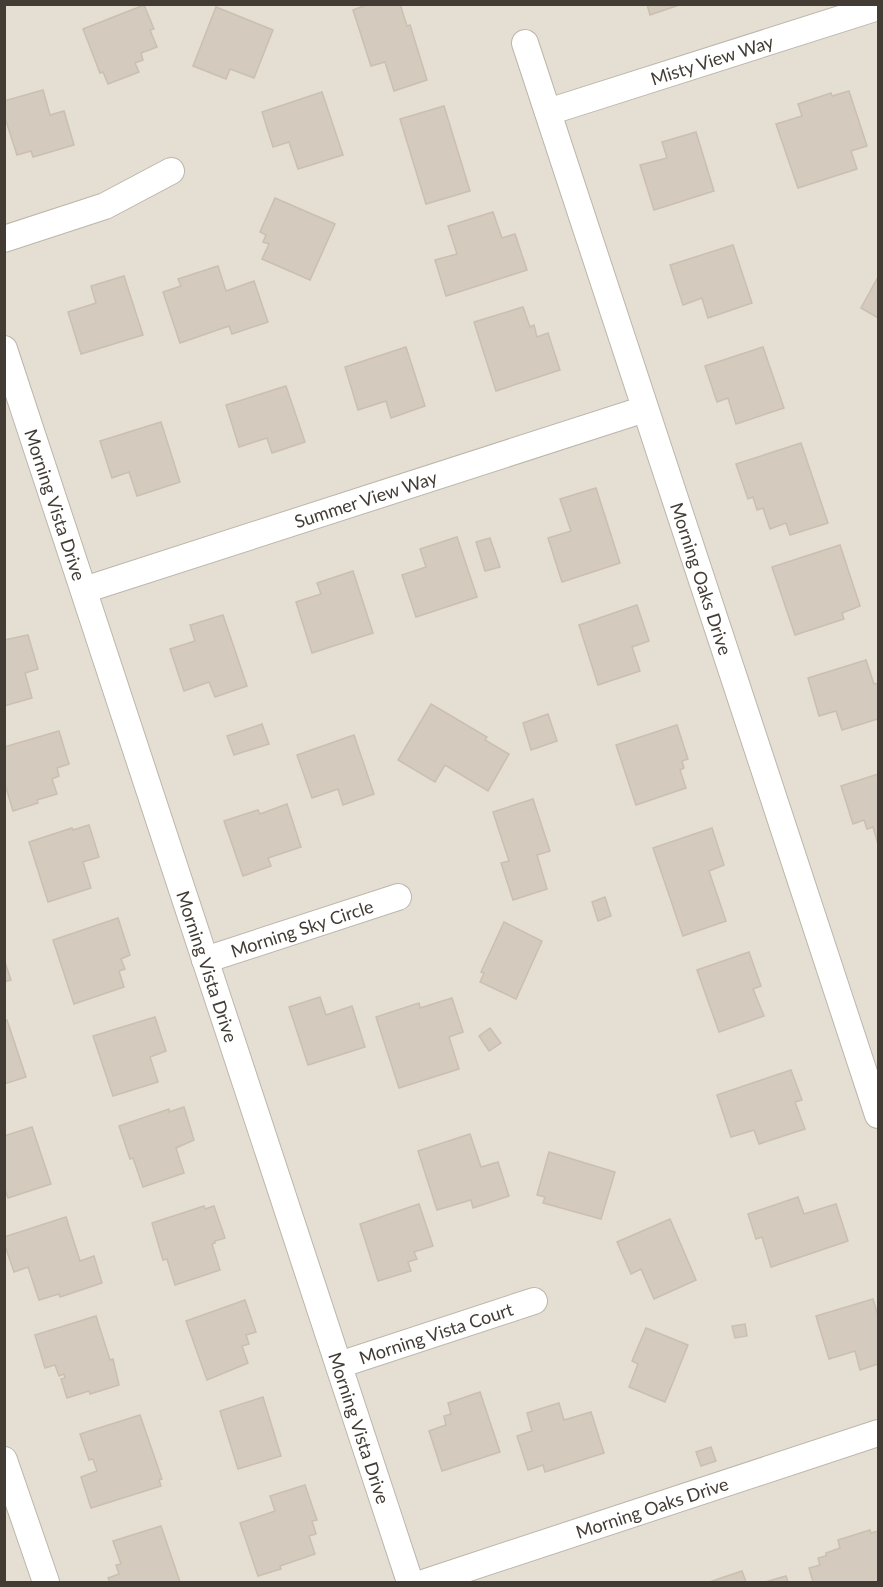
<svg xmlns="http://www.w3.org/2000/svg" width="883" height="1587" viewBox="0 0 883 1587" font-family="Lato,sans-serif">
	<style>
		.residential { fill: #e4ded3 }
		.building { fill: #d4cabe; stroke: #cbbfaf; stroke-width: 1.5 }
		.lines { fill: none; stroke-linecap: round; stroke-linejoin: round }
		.minor-casing { stroke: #bdb6ab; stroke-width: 28 }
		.minor { stroke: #fff; stroke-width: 26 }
		.labels { text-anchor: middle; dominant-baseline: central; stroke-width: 4.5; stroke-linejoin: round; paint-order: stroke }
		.street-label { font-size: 18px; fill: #423c35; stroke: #fff }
	</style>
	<rect width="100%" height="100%" fill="#f0ece4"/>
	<!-- residential -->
	<rect class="residential" x="5" y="5" width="873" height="1577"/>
	<!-- building -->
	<g class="building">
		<path d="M369,4H400L407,26L410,25L427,80L394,91L385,62L371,66L353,10Z"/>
		<path d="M647,4H682L650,15Z"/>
		<path d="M144,5L154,29L150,30L157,47L141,53L143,60L135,63L139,72L108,84L103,72L100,73L83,29Z"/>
		<path d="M216,7L273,30L254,78L230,69L226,79L193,66Z"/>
		<path d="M43,90L50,115L64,111L74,145L33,157L31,151L17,155L4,115V101Z"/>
		<path d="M849,91L867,146L851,151L857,169L798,188L776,124L802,116L798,104L831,93L832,96Z"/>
		<path d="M322,92L343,155L298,169L289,142L273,147L262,112Z"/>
		<path d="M444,106L470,191L426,204L400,119Z"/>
		<path d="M696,132L714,191L654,210L640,165L667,158L662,142Z"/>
		<path d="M275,198L335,224L310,280L262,259L269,244L263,242L266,235L260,232Z"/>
		<path d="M493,212L502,238L515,234L527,270L446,296L435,260L457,254L448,226Z"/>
		<path d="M733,245L752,303L708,318L702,298L683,305L670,265Z"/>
		<path d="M218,266L226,291L254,281L268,322L232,334L229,326L180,343L163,292L181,286L178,279Z"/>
		<path d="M124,276L143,335L81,354L68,312L96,303L91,286Z"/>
		<path d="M878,277V318L861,308Z"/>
		<path d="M523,307L530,327L534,325L537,337L548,333L560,370L496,391L474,322Z"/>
		<path d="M406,347L425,406L391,418L386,401L358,410L345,367Z"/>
		<path d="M763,347L784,408L736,424L728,398L717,402L705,366Z"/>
		<path d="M286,386L305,442L272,453L267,438L239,447L226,405Z"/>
		<path d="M161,422L180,482L137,496L129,472L112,478L100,441Z"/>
		<path d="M801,443L828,523L790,535L786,523L770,529L763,508L757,510L753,497L748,499L736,464Z"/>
		<path d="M596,488L620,563L562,582L548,538L571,531L560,499Z"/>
		<path d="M457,537L477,597L416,617L402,575L426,567L420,549Z"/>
		<path d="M490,538L500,567L485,571L476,542Z"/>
		<path d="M840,545L860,606L842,613L844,619L795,635L772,567Z"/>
		<path d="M353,571L373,633L312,653L296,602L321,594L317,583Z"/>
		<path d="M637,605L649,641L632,647L640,671L598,685L579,625Z"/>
		<path d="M223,615L247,686L215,697L209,682L184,691L170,649L195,641L190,625Z"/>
		<path d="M28,635L38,669L25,673L32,698L4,706V640Z"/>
		<path d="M866,660L874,684L878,683V719L842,730L836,711L819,716L808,678Z"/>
		<path d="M431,704L487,737L485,740L509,754L488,791L445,765L435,782L398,760Z"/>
		<path d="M548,714L557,741L531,750L523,723Z"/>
		<path d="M262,724L269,744L234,755L227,736Z"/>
		<path d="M677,725L688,759L682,761L684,768L680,770L686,788L636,805L616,745Z"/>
		<path d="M59,731L69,764L57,768L59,776L52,779L57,794L37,800L38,803L13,811L4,781V747Z"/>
		<path d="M354,735L374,794L343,805L338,789L312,798L297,755Z"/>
		<path d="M878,774V844L873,827L867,829L864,820L853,824L841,786Z"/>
		<path d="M533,799L550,851L537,855L547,889L513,900L501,863L509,861L493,812Z"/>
		<path d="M287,804L301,847L268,858L271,866L243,876L224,821L258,810L260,814Z"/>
		<path d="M89,825L99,857L83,862L91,888L48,902L29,842L72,828L73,830Z"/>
		<path d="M712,828L724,865L709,871L726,921L683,936L653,848Z"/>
		<path d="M605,897L611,916L598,921L592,902Z"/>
		<path d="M118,918L130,955L121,959L125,969L119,971L124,987L74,1004L53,940Z"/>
		<path d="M504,922L542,941L516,999L480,982L484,973L481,972Z"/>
		<path d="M749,952L761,986L753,989L764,1016L719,1032L697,970Z"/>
		<path d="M4,959L11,980L4,982Z"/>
		<path d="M320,997L326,1015L352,1006L365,1047L308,1065L289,1007Z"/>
		<path d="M452,998L463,1032L449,1037L459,1069L399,1088L376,1017L419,1003L420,1008Z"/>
		<path d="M155,1017L166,1051L150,1057L158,1082L113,1096L93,1036Z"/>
		<path d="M7,1020L26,1077L4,1084V1021Z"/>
		<path d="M490,1028L501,1043L489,1051L479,1036Z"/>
		<path d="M791,1070L802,1100L795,1102L805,1129L759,1144L754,1130L731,1137L717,1095Z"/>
		<path d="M184,1107L194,1140L176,1148L184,1173L143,1187L133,1158L130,1159L119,1126L169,1109V1112Z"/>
		<path d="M32,1127L51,1184L8,1198L4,1186V1136Z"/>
		<path d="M470,1134L481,1167L498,1162L509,1196L473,1208L471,1200L437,1210L418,1151Z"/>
		<path d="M549,1152L615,1172L601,1219L543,1203L545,1197L537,1195Z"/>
		<path d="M798,1197L804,1214L836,1204L848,1241L771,1267L762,1237L756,1239L748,1214Z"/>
		<path d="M419,1204L433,1246L414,1252L417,1259L408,1262L411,1271L378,1281L360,1224Z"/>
		<path d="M204,1206L205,1209L214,1206L225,1238L215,1241V1243L212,1244L220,1270L175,1285L167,1259L163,1260L152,1223Z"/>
		<path d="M66,1217L80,1261L94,1256L102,1283L60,1297L59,1294L39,1300L28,1267L14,1272L4,1243V1237Z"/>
		<path d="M670,1219L696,1280L654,1299L641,1269L631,1274L617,1242Z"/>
		<path d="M873,1299L878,1316V1364L860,1370L855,1351L829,1359L816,1316Z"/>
		<path d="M245,1300L256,1332L246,1335L249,1344L242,1346L248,1363L207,1380L186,1321Z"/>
		<path d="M96,1316L110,1360L113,1359L119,1385L90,1394L89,1391L67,1398L61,1379L65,1378L64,1374L59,1376L55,1365L45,1368L35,1335Z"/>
		<path d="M745,1324L747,1336L735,1338L732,1326Z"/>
		<path d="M646,1328L688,1345L665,1402L629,1387L638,1364L632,1361Z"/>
		<path d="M480,1392L500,1452L442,1471L429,1431L446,1425L444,1416L451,1414L448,1403Z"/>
		<path d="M263,1397L281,1456L238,1469L220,1411Z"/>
		<path d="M559,1403L564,1420L591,1412L604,1453L545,1472L543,1465L528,1470L517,1436L532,1431L527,1413Z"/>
		<path d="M140,1415L162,1479L159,1480L161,1486L91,1508L81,1477L97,1471L93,1459L89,1460L80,1434Z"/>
		<path d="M711,1447L716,1461L701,1466L696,1452Z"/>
		<path d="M305,1485L317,1520L312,1521L316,1534L309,1536L315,1554L280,1566L281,1569L258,1576L240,1523L275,1511L270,1496Z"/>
		<path d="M161,1526L180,1582H110L108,1578L119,1574L116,1565L121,1564L113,1541Z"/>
		<path d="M870,1530L871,1533L878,1531V1582H813L809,1568L820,1565L818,1558L826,1556V1553L840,1548L838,1540Z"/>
		<path d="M742,1571L746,1582H713L712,1581Z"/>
		<path d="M786,1576L788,1582H765Z"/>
	</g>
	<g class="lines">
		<defs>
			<g id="minor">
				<path id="s1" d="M525,43L878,1115"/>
				<path id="s2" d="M548,112L878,7"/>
				<path d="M4,239L105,206L171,171"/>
				<path id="s3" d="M4,349L410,1582"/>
				<path id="s4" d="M84,590L645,409"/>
				<path id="s5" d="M205,960L398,897"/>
				<path id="s6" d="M339,1365L534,1301"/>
				<path d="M4,1460L46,1582"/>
				<path id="s7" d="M426,1582L878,1433"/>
			</g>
		</defs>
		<!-- minor casing -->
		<use href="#minor" class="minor-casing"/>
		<!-- minor -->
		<use href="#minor" class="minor"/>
	</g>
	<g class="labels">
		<!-- street labels -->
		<g class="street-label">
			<text stroke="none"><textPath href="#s2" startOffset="172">Misty View Way</textPath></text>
			<text stroke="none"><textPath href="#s4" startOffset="296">Summer View Way</textPath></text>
			<text stroke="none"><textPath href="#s3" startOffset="164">Morning Vista Drive</textPath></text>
			<text stroke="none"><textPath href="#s1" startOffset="564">Morning Oaks Drive</textPath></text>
			<text stroke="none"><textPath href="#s5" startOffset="102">Morning Sky Circle</textPath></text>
			<text stroke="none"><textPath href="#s3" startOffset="650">Morning Vista Drive</textPath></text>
			<text stroke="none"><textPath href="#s6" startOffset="102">Morning Vista Court</textPath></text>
			<text stroke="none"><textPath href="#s3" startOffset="1136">Morning Vista Drive</textPath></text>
			<text stroke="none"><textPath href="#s7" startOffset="238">Morning Oaks Drive</textPath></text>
		</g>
	</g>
	<!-- border -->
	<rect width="883" height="1587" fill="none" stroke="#423c35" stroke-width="12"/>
</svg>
